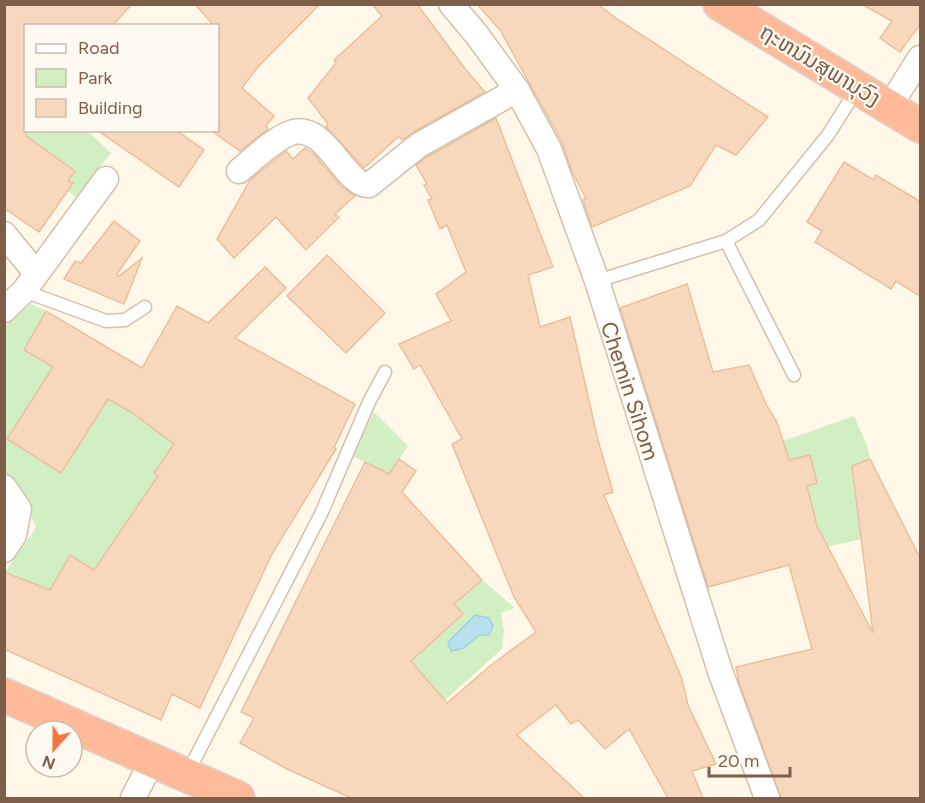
<svg xmlns="http://www.w3.org/2000/svg" width="925" height="803" viewBox="0 0 925 803" font-family="Figtree,'Noto Sans Lao',sans-serif">
	<style>
		.green { fill: #d2efc4 }
		.water { fill: #b9e1eb; stroke: #9ed0df; stroke-width: 1.5 }
		.building { fill: #f7d8bc; stroke: #ecbf9b; stroke-width: 1.5 }
		.lines { fill: none; stroke-linecap: round; stroke-linejoin: round }
		.lane-casing { stroke: #d3c0ac; stroke-width: 15 }
		.street-casing { stroke: #d3c0ac; stroke-width: 27 }
		.highway-casing { stroke: #ddd5cf; stroke-width: 36 }
		.lane { stroke: #fff; stroke-width: 12 }
		.street { stroke: #fff; stroke-width: 24 }
		.highway { stroke: #ffba99; stroke-width: 33 }
		.labels { text-anchor: middle; dominant-baseline: central; stroke-width: 4.5; stroke-linejoin: round; paint-order: stroke }
		.street-label { font-size: 22px; fill: #7d5e48; stroke: #fffaf1 }
	</style>
	<rect width="100%" height="100%" fill="#fff7e8"/>
	<!-- green -->
	<g class="green">
		<path d="M5,128L26,130L88,131L111,153L76,197L68,191L73,183L68,181L75,171L44,150Z"/>
		<path d="M31,304L46,311L24,350L131,412L174,444L154,473L178,491L117,584L70,556L50,590L5,572L36,528L23,494L4,478L5,326Z"/>
		<path d="M374,412L408,446L371,502L375,467L352,456Z"/>
		<path d="M854,416L868,448L870,459L852,466L859,521L879,562L862,539L821,548L817,526L807,486L817,482L810,456L789,460L783,441Z"/>
		<path d="M482,580L515,608L501,613L504,631L502,649L445,700L411,661L463,615L454,604Z"/>
	</g>
	<!-- water -->
	<path class="water" d="M475,615L489,618L493,626L489,635H479L464,648L451,651L448,642Z"/>
	<!-- building -->
	<g class="building">
		<path d="M4,4H132L112,26H26V136L75,171L68,181L73,183L39,232L4,208Z"/>
		<path d="M195,4H320L257,68L242,88L274,116L266,126L268,129L240,151L212,131L218,130V26H214Z"/>
		<path d="M372,4H417L466,70L485,92L412,133L402,140L399,136L364,168L326,127L328,124L308,98L336,63L334,60L382,16Z"/>
		<path d="M477,4H598L617,19L768,117L736,155L716,145L690,186L592,227L583,200L586,198L572,172L562,142L500,30Z"/>
		<path d="M861,4H921V23L900,52L880,38L892,21Z"/>
		<path d="M496,118L553,267L528,275L540,327L570,317L598,440L613,492L604,495L682,679L688,705L716,764L692,771L703,798H668L629,729L605,749L578,720L571,724L556,705L517,735L584,798H351L287,769L240,743L254,718L241,712L365,462L389,474L399,459L416,471L402,492L482,580L454,604L463,614L411,661L447,703L491,665L536,632L514,597L452,444L462,439L420,365L414,369L399,344L451,321L436,294L466,272L447,225L440,229L428,200L432,199L424,185L427,184L416,165L427,157Z"/>
		<path d="M97,130H176L204,150L179,187Z"/>
		<path d="M305,148L314,154L340,185L355,196L335,214L339,217L306,250L276,217L234,258L217,239L250,180L286,151L293,159Z"/>
		<path d="M844,162L874,180L876,175L921,202V297L896,281L891,289L815,242L822,231L807,222Z"/>
		<path d="M114,221L140,241L117,274L119,276L142,258L124,304L64,279L75,261L81,263Z"/>
		<path d="M327,255L385,313L346,353L287,296Z"/>
		<path d="M265,267L286,288L235,338L355,404L334,448L336,449L272,554L200,708L172,694L161,720L4,649V572L50,590L70,555L94,570L158,476L154,473L174,444L131,412L108,399L61,473L7,439L53,367L24,350L46,311L142,368L177,306L208,323Z"/>
		<path d="M687,284L713,372L749,365L767,406L777,422L789,460L810,455L817,483L807,486L817,526L873,633L852,466L870,459L921,560V798H781L739,682L736,667L812,649L789,565L708,587L620,308Z"/>
	</g>
	<g class="lines">
		<defs>
			<g id="lane">
				<path d="M726,241L794,375"/>
				<path d="M597,281L726,241L759,220L828,135L857,89"/>
				<path d="M24,291L106,321L125,320L145,307"/>
				<path d="M187,774L321,514L369,402L385,372"/>
			</g>
			<g id="street">
				<path d="M451,4L477,35L517,90L549,149L597,281L720,671L767,798"/>
				<path d="M889,107L920,58"/>
				<path d="M239,171C253,159 272,141 288,134C325,117 344,187 369,185L419,145L517,90"/>
				<path d="M4,234L36,273"/>
				<path d="M4,310L24,291L106,179"/>
				<path d="M4,487L19,509L14,535L4,550"/>
				<path d="M133,798L152,761"/>
			</g>
			<g id="highway">
				<path d="M720,4L920,126"/>
				<path d="M4,695L238,798"/>
			</g>
		</defs>
		<!-- lane casing -->
		<use href="#lane" class="lane-casing"/>
		<!-- street casing -->
		<use href="#street" class="street-casing"/>
		<!-- highway casing -->
		<use href="#highway" class="highway-casing"/>
		<!-- lane -->
		<use href="#lane" class="lane"/>
		<!-- street -->
		<use href="#street" class="street"/>
		<!-- highway -->
		<use href="#highway" class="highway"/>
	</g>
	<g class="labels">
		<!-- street labels -->
		<g class="street-label">
			<text transform="translate(820 65) rotate(31)">ຖະຫນົນສຸພານຸວົງ</text>
			<text transform="translate(630 391) rotate(72)">Chemin Sihom</text>
		</g>
	</g>
	<!-- border -->
	<rect width="925" height="803" fill="none" stroke="#7d5e48" stroke-width="12"/>
	<!-- legend -->
	<rect x="24" y="24" width="195" height="108" fill="#fffaf1" stroke="#cbbcad" stroke-width="1.5"/>
	<rect x="36" y="44" width="30" height="9" fill="#ffffff" stroke="#cbbcad" stroke-width="1.5"/>
	<text x="78" y="54" font-size="18" fill="#7d5e48">Road</text>
	<rect x="36" y="69" width="30" height="18" fill="#d2efc4" stroke="#cbbcad" stroke-width="1.5"/>
	<text x="78" y="84" font-size="18" fill="#7d5e48">Park</text>
	<rect x="36" y="99" width="30" height="18" fill="#f7d8bc" stroke="#cbbcad" stroke-width="1.5"/>
	<text x="78" y="114" font-size="18" fill="#7d5e48">Building</text>
	<!-- north arrow -->
	<g transform="translate(54 749) rotate(201)"><circle r="28" fill="#fffaf1" stroke="#cbbcad" stroke-width="1.5"/>
	<path d="M0-4.5L10 22L0 15L-10 22Z" fill="#f57540"/>
	<text y="-9" font-size="16" font-weight="bold" text-anchor="middle" fill="#7d5e48">N</text>
	</g>
	<!-- scale -->
	<path d="M709 767v9h81v-9" fill="none" stroke="#7d5e48" stroke-width="3"/>
	<text x="718" y="767" font-size="18" fill="#7d5e48" stroke="#fffaf1" stroke-width="4.5" paint-order="stroke">20 m</text>
</svg>
